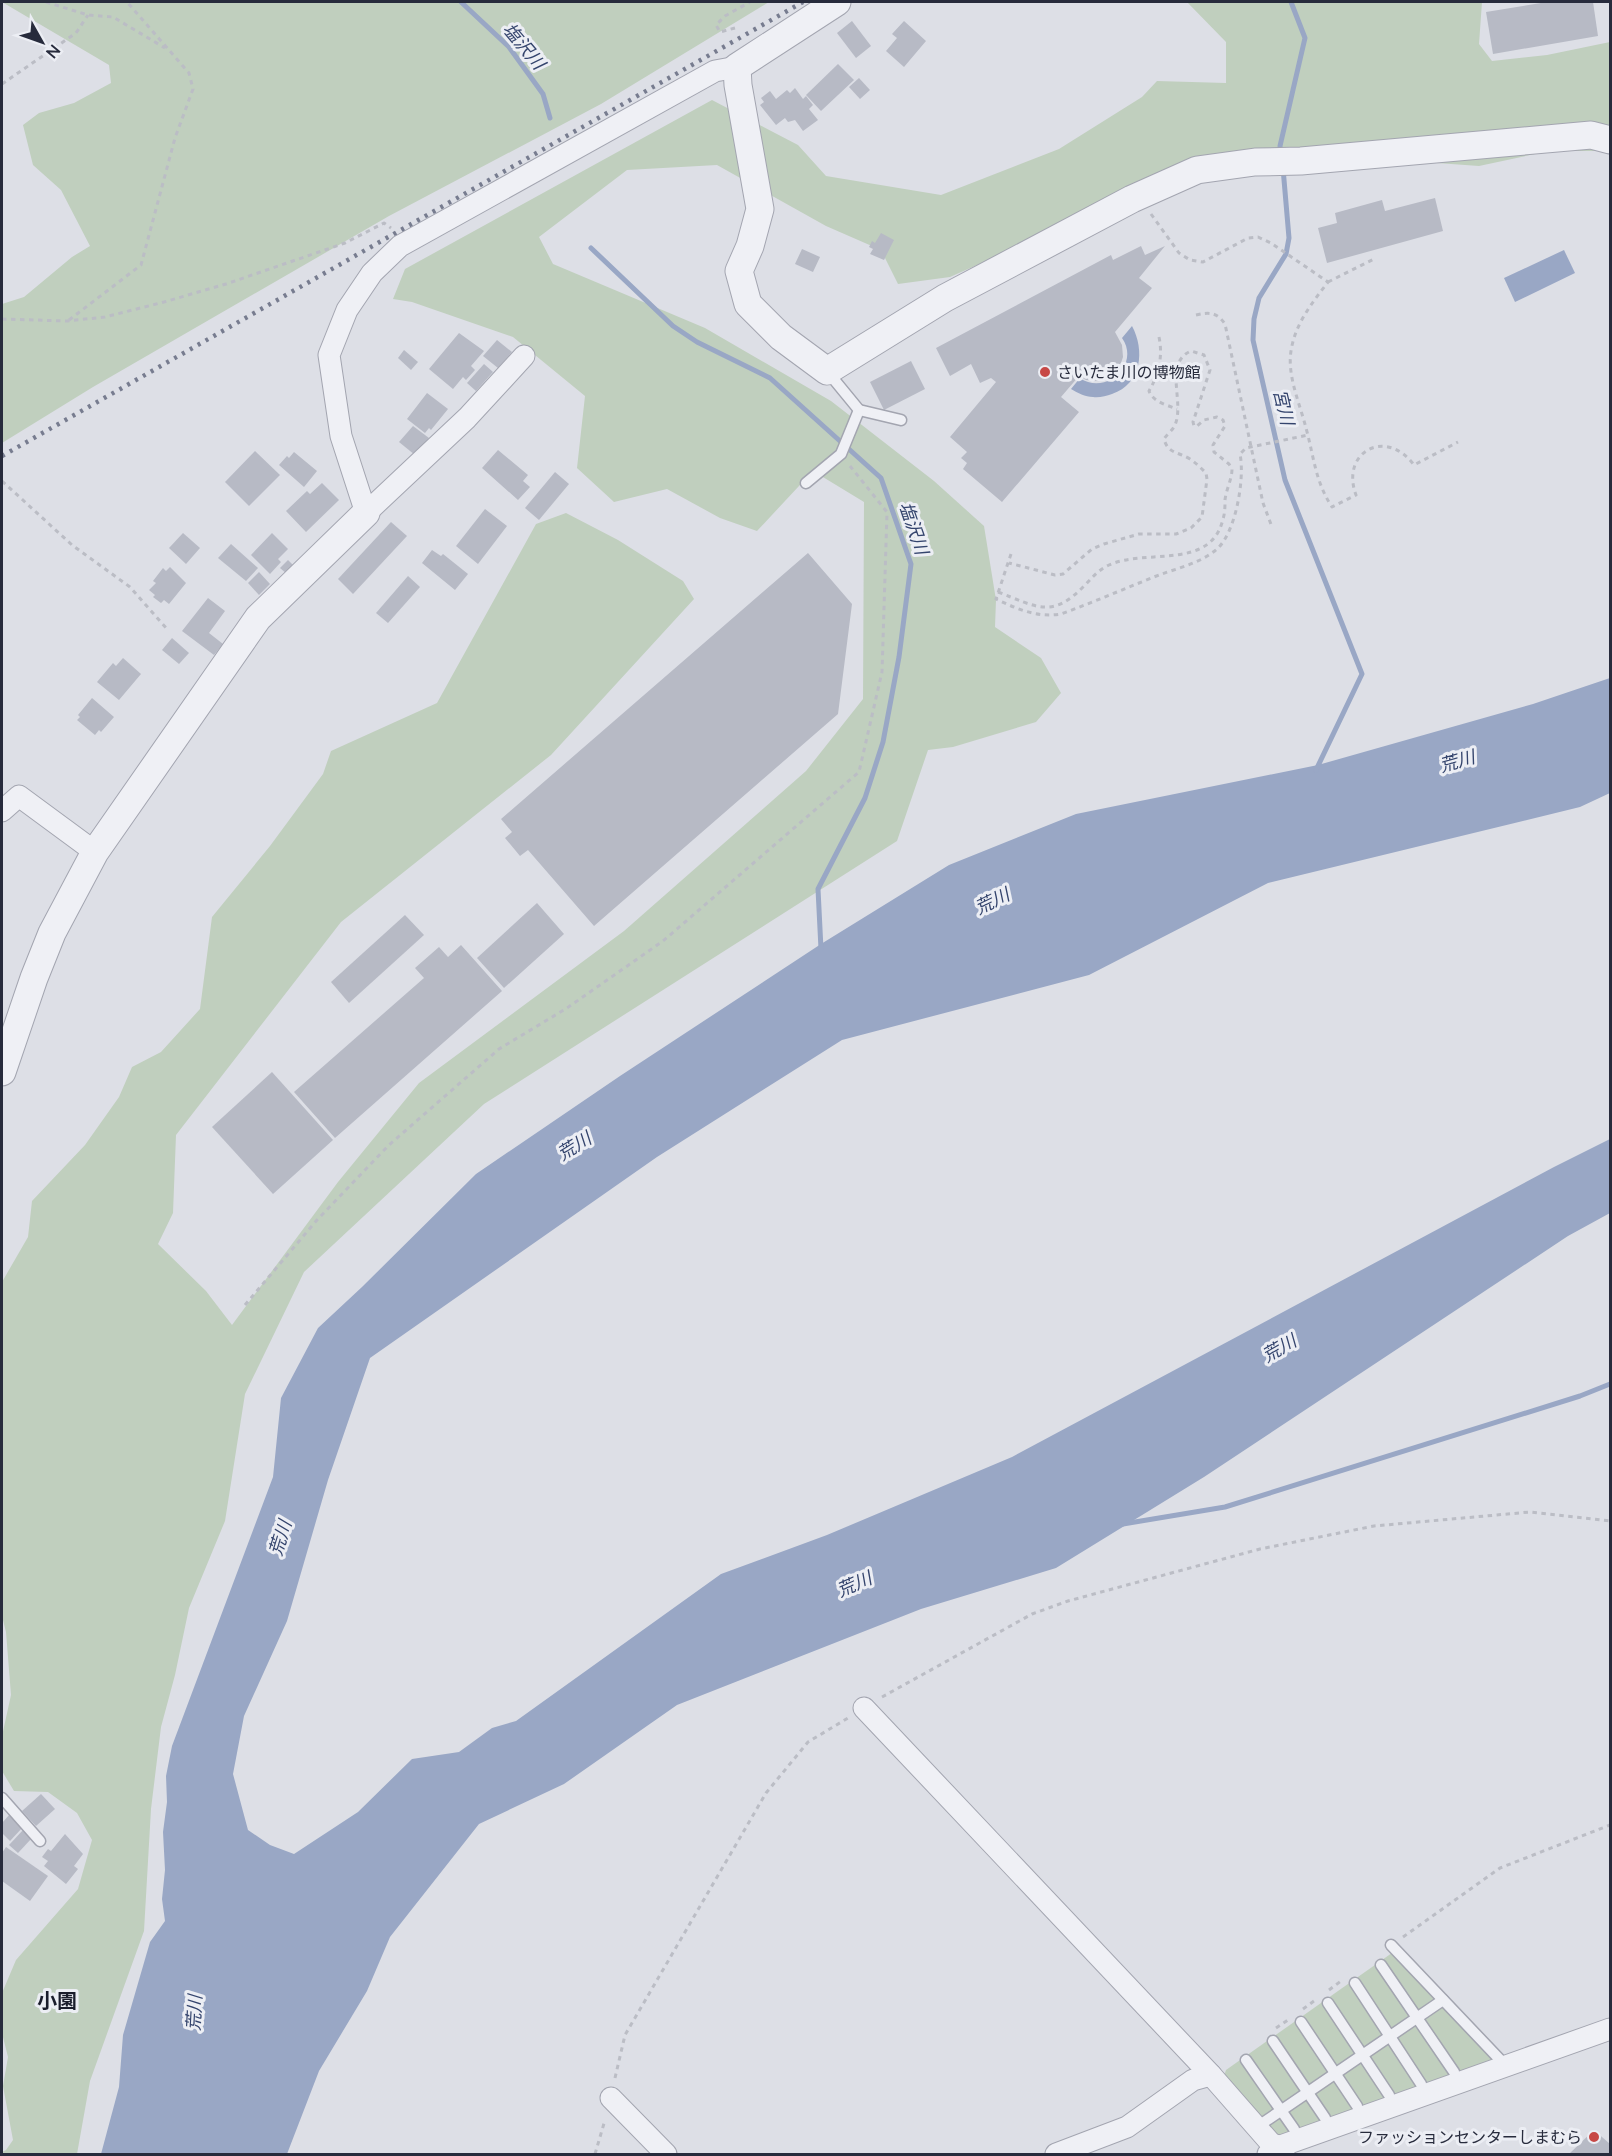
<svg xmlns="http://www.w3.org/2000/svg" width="1612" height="2156" viewBox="0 0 1612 2156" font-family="Mulish,'Noto Sans JP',sans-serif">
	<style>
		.green { fill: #c0cfbe }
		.water { fill: #99a7c5 }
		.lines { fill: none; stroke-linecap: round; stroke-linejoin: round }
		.stream { stroke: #99a7c5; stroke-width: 5 }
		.building { fill: #b7bac5 }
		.service-casing { stroke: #a3a5b0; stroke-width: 13 }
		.minor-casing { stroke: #a3a5b0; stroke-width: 23 }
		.tertiary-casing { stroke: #a3a5b0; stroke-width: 29 }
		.path { stroke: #bbbdc5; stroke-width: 3; stroke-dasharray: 4.5 4.5; stroke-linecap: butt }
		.service { stroke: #eff0f5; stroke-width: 10 }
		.minor { stroke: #eff0f5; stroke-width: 21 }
		.tertiary { stroke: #eff0f5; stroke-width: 27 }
		.rail { stroke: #777c8f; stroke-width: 4.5; stroke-dasharray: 3 6; stroke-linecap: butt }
		.poi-dot { fill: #c74846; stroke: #eceef4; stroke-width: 2 }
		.labels { text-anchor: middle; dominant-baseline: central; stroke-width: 6; stroke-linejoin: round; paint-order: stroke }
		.poi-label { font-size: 16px; fill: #272b3c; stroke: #eceef4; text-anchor: start }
		.water-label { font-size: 18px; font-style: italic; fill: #34446d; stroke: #eceef4 }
		.quarter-label { font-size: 20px; font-weight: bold; fill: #1a1d2c; stroke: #eceef4 }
	</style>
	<rect width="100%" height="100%" fill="#dddfe6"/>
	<!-- green -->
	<g class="green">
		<path d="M2,2H769L601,104L389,216L93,387L2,443V304L24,297L72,257L90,246L61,190L33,165L23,125L39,113L74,103L111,83L109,65Z"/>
		<path d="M1187,2H1482L1479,44L1492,61L1547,55L1610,42V151H1549L1479,166L1423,162L1221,157L950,277L898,284L881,250L826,226L717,165L627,170L539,237L553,264L705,328L831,401L934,481L984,526L996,600L995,627L1041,658L1061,693L1036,722L953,747L928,750L897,841L484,1104L304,1272L245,1394L225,1521L189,1608L175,1675L161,1727L151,1809L144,1931L90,2081L77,2154H2V2152L6,2150L13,2140L3,2086L8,2057L2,2033V1993L16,1960L78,1889L92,1840L77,1813L48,1792L14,1791L2,1771V1736L11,1695L6,1632L2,1616V1282L28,1237L32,1201L85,1145L119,1097L132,1067L161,1052L200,1009L212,917L270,846L323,774L331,751L437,703L536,524L566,513L618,540L683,581L694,599L551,755L341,922L176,1135L173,1213L158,1244L206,1291L232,1325L338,1182L419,1083L624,931L806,771L863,699L864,502L813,471L757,531L720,518L667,489L614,502L577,468L585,396L513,337L412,302L393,299L405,269L712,100L798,145L826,176L941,195L1059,149L1142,97L1157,81L1226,83V42Z"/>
		<path d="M1399,1948L1504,2057L1287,2135H1275L1224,2076L1226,2070Z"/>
	</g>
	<!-- water -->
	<g class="water">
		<path d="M1564,250L1575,273L1515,302L1504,278Z"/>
		<path d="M1132,326C1145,350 1142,384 1112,394C1106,396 1099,398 1093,397C1085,397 1078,393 1071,389L1080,378C1105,396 1141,365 1122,338Z"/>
		<path d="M1610,678V793L1580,807L1268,883L1089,975L842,1040L657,1157L370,1358L328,1480L287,1621L244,1716L233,1774L248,1830L270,1845L294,1854L358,1812L412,1759L459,1752L492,1728L516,1721L721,1574L827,1535L1012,1457L1554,1167L1610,1139V1213L1568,1236L1204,1477L1056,1568L921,1609L677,1705L564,1784L479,1824L390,1937L367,1991L319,2071L287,2154H101L119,2087L123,2035L150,1942L165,1921L162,1899L165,1870L163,1832L167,1802L166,1776L172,1746L273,1477L281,1398L318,1328L362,1287L476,1174L620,1076L821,944L949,865L1076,814L1318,765L1533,704Z"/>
	</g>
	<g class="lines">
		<!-- stream -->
		<g class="stream">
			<path d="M461,2L509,47L543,94L550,118"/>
			<path d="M1281,153L1280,146L1305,38L1291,2"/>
			<path d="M1283,168L1289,238L1286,254L1259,298L1254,319L1253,340L1285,480L1362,674L1316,770"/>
			<path d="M591,248L673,326L697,342L770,378L881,478L911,564L899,657L883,742L865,798L818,889L821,949"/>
			<path d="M1123,1524L1225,1507L1580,1396L1610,1384"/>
		</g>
	</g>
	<!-- building -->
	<g class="building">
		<path d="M1547,2H1593L1598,36L1493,54L1486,12Z"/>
		<path d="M852,21L871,46L856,58L837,33Z"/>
		<path d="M904,21L926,41L904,67L886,51L897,38L892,34Z"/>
		<path d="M838,64L854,80L821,111L806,95Z"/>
		<path d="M859,78L870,90L860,99L849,87Z"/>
		<path d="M795,88L803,99L806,96L813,105L809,109L818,120L803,131L795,120L788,122L785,118L776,125L760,105L764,102L761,98L770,91L776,99L787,90L790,93Z"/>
		<path d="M1435,198L1443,231L1327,263L1318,228L1337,223L1335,213L1382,200L1385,211Z"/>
		<path d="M881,233L894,240L884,260L870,254L873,249L869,247L872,241L875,243Z"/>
		<path d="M1141,246L1145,255L1165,246L1139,278L1152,288L1115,332L1122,345L1123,357L1120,366L1110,378L1100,381L1086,380L1079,376L1061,397L1079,412L1002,502L963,469L967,463L961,458L967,452L950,437L996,382L991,378L980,383L971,364L950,376L936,348L1111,255L1113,260Z"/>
		<path d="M802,249L820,257L813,272L795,264Z"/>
		<path d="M459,333L484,351L471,366L475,370L466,380L463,377L453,389L429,369Z"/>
		<path d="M497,340L512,352L498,368L483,356Z"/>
		<path d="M404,350L418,362L411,370L398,358Z"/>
		<path d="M911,361L925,389L884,410L870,382Z"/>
		<path d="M484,364L493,372L476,391L467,383Z"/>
		<path d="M427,393L448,409L431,430L429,428L425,433L407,419Z"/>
		<path d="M413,426L429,438L415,455L399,442Z"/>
		<path d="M498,450L528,475L523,481L530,487L518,500L482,468Z"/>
		<path d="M255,451L280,475L249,506L225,482Z"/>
		<path d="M294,452L317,471L304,487L279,465L287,456L289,458Z"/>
		<path d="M555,472L569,484L539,520L525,508Z"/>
		<path d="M322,483L339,500L306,532L286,511L307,491L310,494Z"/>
		<path d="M485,509L507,526L478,564L456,546Z"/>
		<path d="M391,522L407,536L353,594L338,579Z"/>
		<path d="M183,533L200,548L186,564L169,548Z"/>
		<path d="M272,533L288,549L278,559L281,562L270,574L251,555Z"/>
		<path d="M231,544L258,568L246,581L218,558Z"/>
		<path d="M432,550L441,556L443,554L468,574L455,590L422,563Z"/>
		<path d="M808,553L852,604L838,714L594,926L528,850L520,856L505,838L512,832L501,819Z"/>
		<path d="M288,560L294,566L287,574L280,568Z"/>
		<path d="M170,567L186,583L169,604L164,600L161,603L153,597L155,595L149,590L156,583L153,581L163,568L166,571Z"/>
		<path d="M259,572L270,584L259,595L248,583Z"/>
		<path d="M408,576L420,587L388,623L376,613Z"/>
		<path d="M208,598L225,611L209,633L223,644L214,655L182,631Z"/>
		<path d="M172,638L189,653L179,664L162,650Z"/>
		<path d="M123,658L141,674L119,700L97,682L113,663L116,666Z"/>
		<path d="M92,698L114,717L101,732L99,730L95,735L77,720L80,717L78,715Z"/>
		<path d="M537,903L564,934L504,988L477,958Z"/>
		<path d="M405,915L424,935L349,1003L331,982Z"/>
		<path d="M461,945L502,991L335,1138L294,1092L424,978L415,968L439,947L448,957Z"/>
		<path d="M272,1072L333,1140L273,1194L212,1127Z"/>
		<path d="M41,1794L55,1809L36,1826L22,1811Z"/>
		<path d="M10,1814L23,1827L10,1841L2,1833V1823Z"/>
		<path d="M23,1830L32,1838L18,1853L9,1845Z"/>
		<path d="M65,1834L83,1854L74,1866L78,1869L66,1884L44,1866L48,1861L42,1857L48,1849L51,1851Z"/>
		<path d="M6,1847L48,1876L30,1901L2,1881V1853Z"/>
		<path d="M1594,2130L1610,2144V2154H1569Z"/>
	</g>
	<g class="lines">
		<defs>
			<g id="service">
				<path d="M827,371L859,410L901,420"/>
				<path d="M806,483L841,454L859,410"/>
				<path d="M2,1798L40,1841"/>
				<path d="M1391,1945L1506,2066"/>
				<path d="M1381,1965L1454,2072"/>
				<path d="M1355,1983L1421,2084"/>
				<path d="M1328,2003L1389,2095"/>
				<path d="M1301,2022L1357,2106"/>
				<path d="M1273,2041L1325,2118"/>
				<path d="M1246,2060L1294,2129"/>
				<path d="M1257,2127L1443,2000"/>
			</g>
			<g id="minor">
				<path d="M524,356L467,418L366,513L341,436L329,355L347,310L372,273L400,246L715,71L737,67"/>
				<path d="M2,811L19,796L95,852"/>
				<path d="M864,1708L1211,2075L1275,2148"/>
				<path d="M611,2098L666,2154"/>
				<path d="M1056,2154L1127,2127L1193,2080L1211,2075"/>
				<path d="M1268,2154L1275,2148L1610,2029"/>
			</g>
			<g id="tertiary">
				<path d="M837,2L737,67L738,85L760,209L750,246L739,271L748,304L781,337L827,371L945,298L1132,199L1197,170L1255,162L1301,161L1591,135L1610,140"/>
				<path d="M2,1072L34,978L52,933L95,852L258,618L366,513"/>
				<path d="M1275,2148L1281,2154"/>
			</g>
		</defs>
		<!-- service casing -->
		<use href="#service" class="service-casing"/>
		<!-- minor casing -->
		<use href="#minor" class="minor-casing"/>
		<!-- tertiary casing -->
		<use href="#tertiary" class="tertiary-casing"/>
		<!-- path -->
		<g class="path">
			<path d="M46,2L88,15L113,17L165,48"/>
			<path d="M735,28L720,32L716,25L725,16L750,2"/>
			<path d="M2,84L76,33L88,15"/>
			<path d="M1151,214L1179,253L1190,260L1203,262L1248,238L1258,237L1271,243L1328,282C1312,303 1295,324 1291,351C1287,376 1300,404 1306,428C1314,457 1315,481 1332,507L1356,495C1340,452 1386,427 1414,465L1458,442"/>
			<path d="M1328,282L1374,259"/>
			<path d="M1196,315C1209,312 1217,312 1225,324L1263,503L1272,527"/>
			<path d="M2,319L67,321L105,317L164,302L226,284L345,243L384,223L391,228"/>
			<path d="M69,320L141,265L175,138L193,89L189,73L127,2"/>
			<path d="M1159,337C1163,356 1159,374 1149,391C1153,402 1167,405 1177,409"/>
			<path d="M2,481L72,545L130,587L167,629"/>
			<path d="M1011,554L996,599C1017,609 1037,618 1061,614C1094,602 1126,588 1159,575C1178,568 1201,563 1217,549C1236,532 1245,478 1240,454L1246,448L1308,435"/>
			<path d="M998,592C1037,607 1052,619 1084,586C1092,578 1098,570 1109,565C1146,548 1211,571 1223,519C1225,513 1225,506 1225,500C1226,490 1232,479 1232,469L1229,464L1214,452L1213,445L1225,426L1223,420L1217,417L1204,420L1197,426H1194L1193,422L1210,370L1204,355L1191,351C1163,363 1185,402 1175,425C1173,430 1167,434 1164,439C1168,454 1179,452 1190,459C1196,463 1201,468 1206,473L1207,479L1202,517L1191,528L1176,534H1139L1104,544L1092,549L1063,574L1055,575L1009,563"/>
			<path d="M245,1305L317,1220L389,1145L499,1049L567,1008L663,941L859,772L882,672L887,512L850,466"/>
			<path d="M882,1697L1032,1614L1068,1601L1260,1549L1374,1526L1530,1512L1610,1521"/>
			<path d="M1403,1937L1500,1868L1610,1825"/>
			<path d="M1329,1990L1341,1981"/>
			<path d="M1303,2009L1314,2001"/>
			<path d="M1276,2028L1288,2020"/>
			<path d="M615,2078L625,2035L766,1793L808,1742L848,1718"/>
			<path d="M595,2154L605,2120"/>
		</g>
		<!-- service -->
		<use href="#service" class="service"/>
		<!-- minor -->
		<use href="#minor" class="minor"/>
		<!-- tertiary -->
		<use href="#tertiary" class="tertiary"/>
		<!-- rail -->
		<path class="rail" d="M2,456L803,2"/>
	</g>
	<!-- markers -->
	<g class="poi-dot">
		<circle cx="1045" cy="372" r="6"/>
		<circle cx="1594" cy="2137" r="6"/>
	</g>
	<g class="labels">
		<!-- poi labels -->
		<g class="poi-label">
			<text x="1057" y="372">さいたま川の博物館</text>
			<text x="1582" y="2137" text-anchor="end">ファッションセンターしまむら</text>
		</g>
		<!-- water labels -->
		<g class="water-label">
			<text transform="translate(524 46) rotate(50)">塩沢川</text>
			<text transform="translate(1284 407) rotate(77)">宮川</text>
			<text transform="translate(914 528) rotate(71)">塩沢川</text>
			<text transform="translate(1457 761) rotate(-16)">荒川</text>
			<text transform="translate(992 901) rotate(-26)">荒川</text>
			<text transform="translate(574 1146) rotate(-32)">荒川</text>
			<text transform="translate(1279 1348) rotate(-30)">荒川</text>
			<text transform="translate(280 1538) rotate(-73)">荒川</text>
			<text transform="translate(854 1584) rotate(-24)">荒川</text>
			<text transform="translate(194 2013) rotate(-87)">荒川</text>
		</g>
		<!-- quarter labels -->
		<g class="quarter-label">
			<text x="57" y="2000">小園</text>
		</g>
	</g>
	<!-- border -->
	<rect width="1612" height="2156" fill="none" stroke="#272b3c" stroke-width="6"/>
	<!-- north arrow -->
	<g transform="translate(42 42) rotate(130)" stroke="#eceef4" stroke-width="4.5" paint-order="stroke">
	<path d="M0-4.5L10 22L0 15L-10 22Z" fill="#272b3c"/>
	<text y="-9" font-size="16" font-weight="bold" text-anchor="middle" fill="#272b3c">N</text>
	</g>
</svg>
